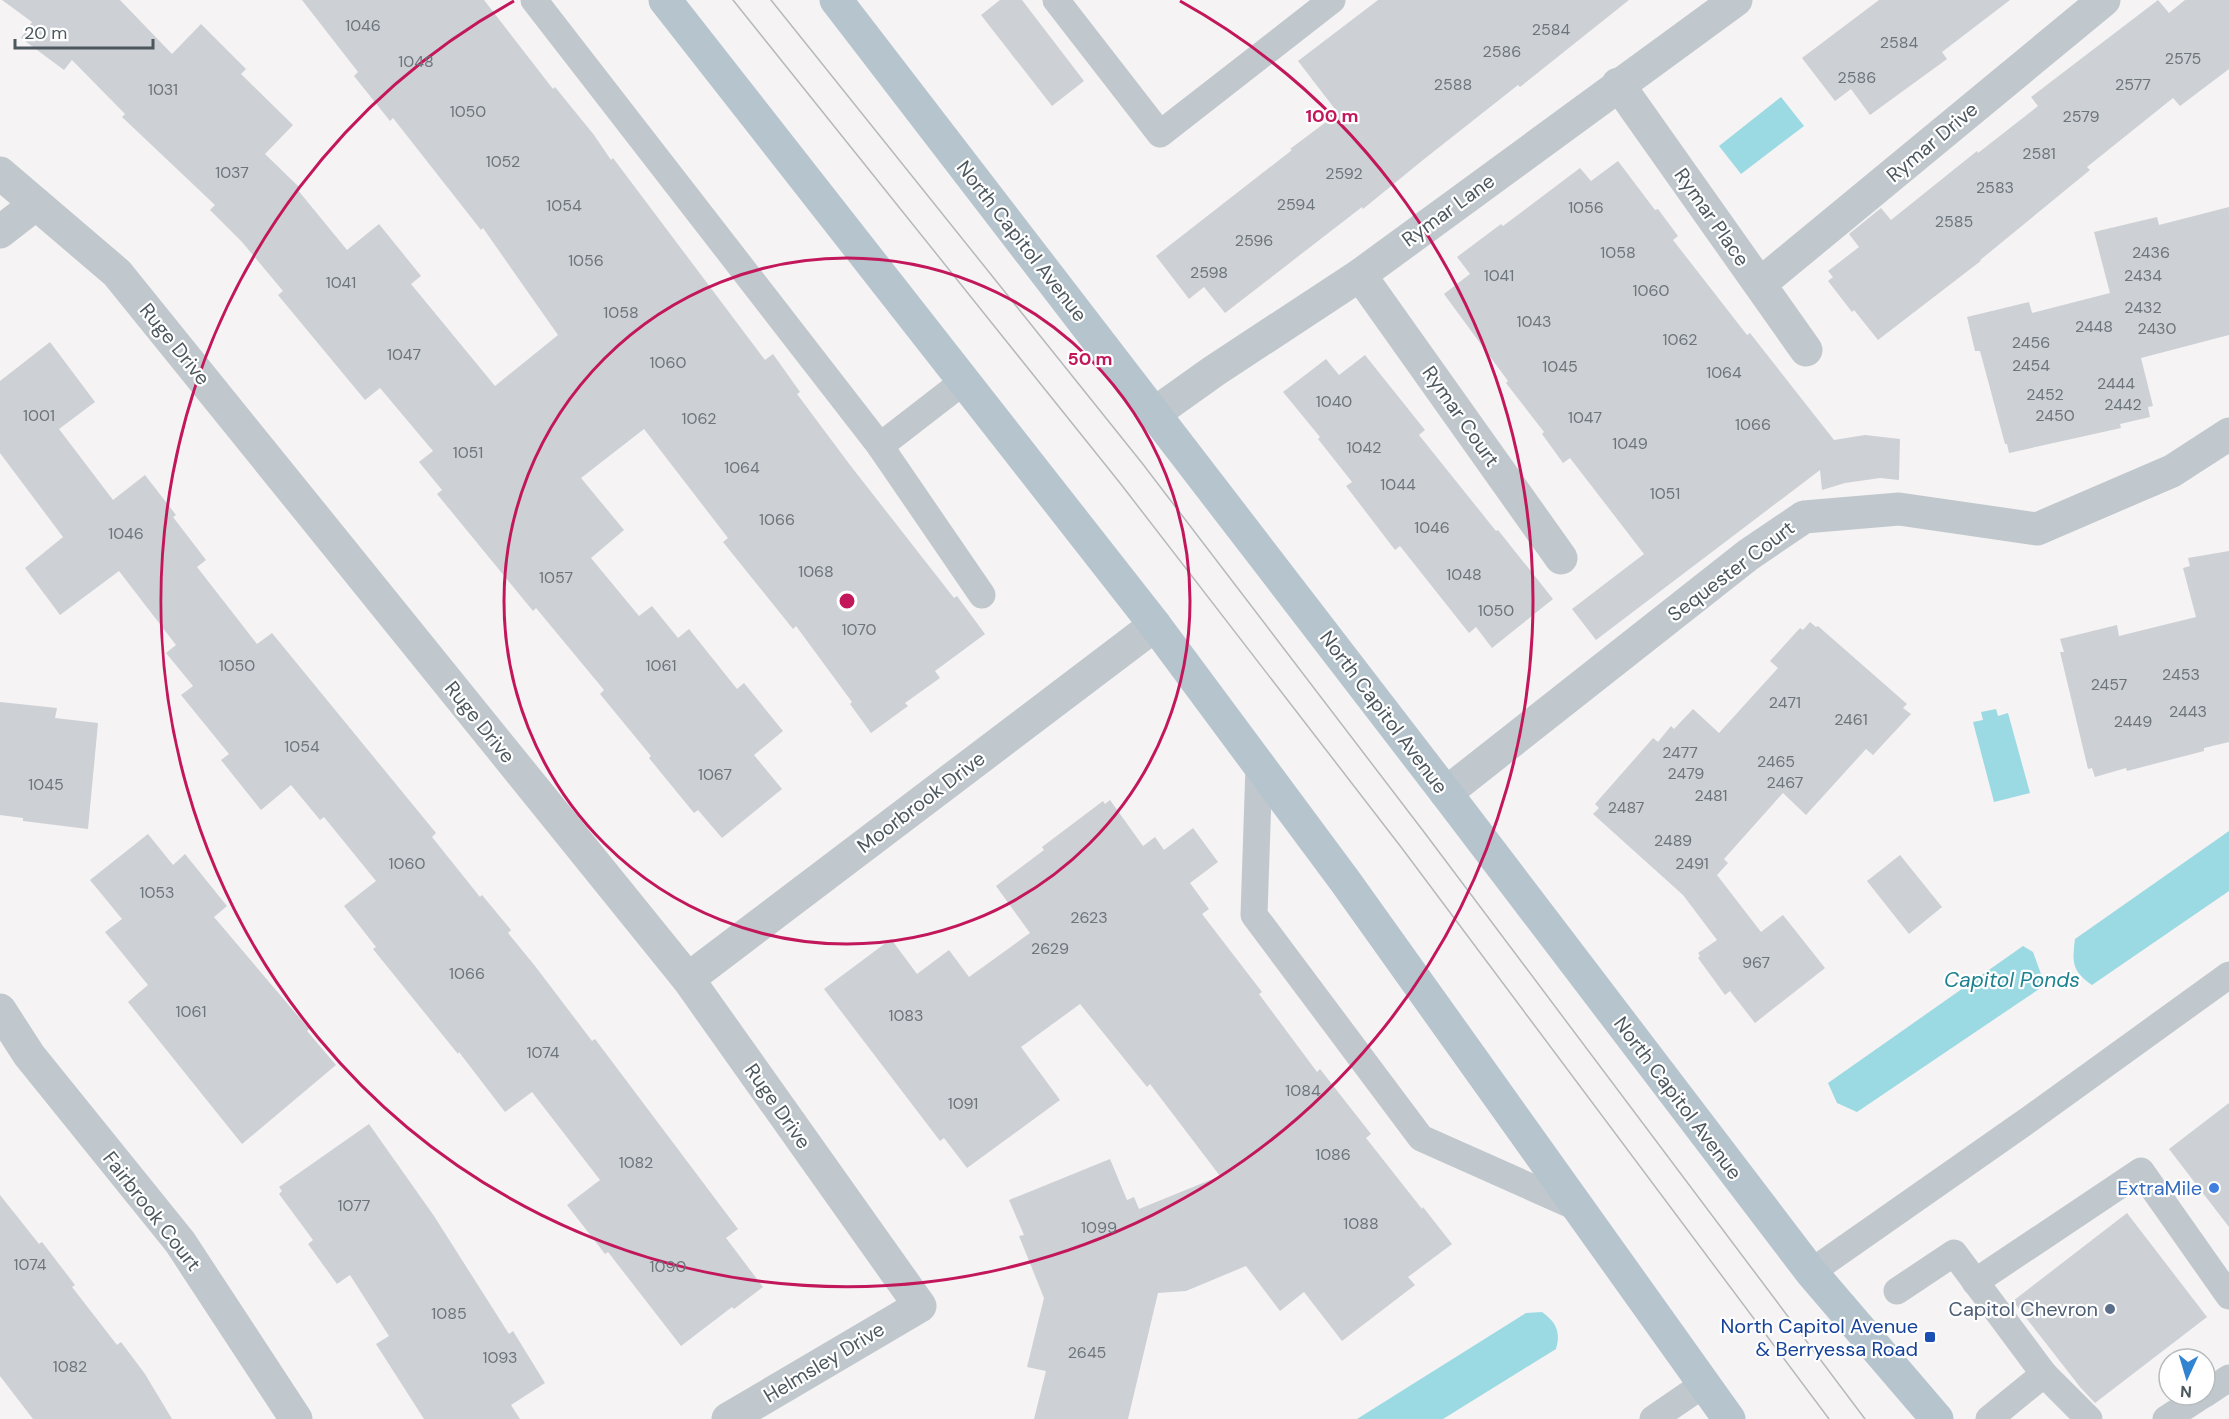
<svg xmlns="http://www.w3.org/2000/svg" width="2229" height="1419" viewBox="0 0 2229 1419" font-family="'DM Sans',sans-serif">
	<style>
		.water { fill: #9bdae3 }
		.building { fill: #cdd0d4 }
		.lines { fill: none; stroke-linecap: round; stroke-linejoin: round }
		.lane { stroke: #c0c8cd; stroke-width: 27 }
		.street { stroke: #c0c8cd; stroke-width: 33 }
		.primary { stroke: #b6c4cd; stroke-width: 33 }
		.tram { stroke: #b6b9bc; stroke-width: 1.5 }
		.ring { fill: none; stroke: #c2185b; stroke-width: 3 }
		.shop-dot { fill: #3f7fe0; stroke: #fff; stroke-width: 2 }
		.service-dot { fill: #5c6f8a; stroke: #fff; stroke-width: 2 }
		.transit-dot { fill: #1a4fb4; stroke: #fff; stroke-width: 2 }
		.labels { text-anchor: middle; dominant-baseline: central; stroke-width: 4.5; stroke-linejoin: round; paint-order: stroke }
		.number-label { font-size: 16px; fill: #6c757c }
		.street-label { font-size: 20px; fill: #4c575e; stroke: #fff }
		.shop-label { font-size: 20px; fill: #366cbe; stroke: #fff; text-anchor: end }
		.service-label { font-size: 20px; fill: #4e5e75; stroke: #fff; text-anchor: end }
		.transit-label { font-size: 20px; fill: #164399; stroke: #fff; text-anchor: end }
		.water-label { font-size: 21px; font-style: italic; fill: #1e8291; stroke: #fff }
		.centre { fill: #c2185b; stroke: #fff; stroke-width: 3 }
		.ring-label { font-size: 18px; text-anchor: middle; font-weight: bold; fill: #c2185b; stroke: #fff; stroke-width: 4.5; stroke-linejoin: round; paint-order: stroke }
	</style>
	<rect width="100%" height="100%" fill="#f5f3f3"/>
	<!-- water -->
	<g class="water">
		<path d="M1781,97L1804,126L1741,174L1719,146Z"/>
		<path d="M1996,709L1998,716L2008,713L2030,793L1994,802L1973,722L1983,720L1981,712Z"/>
		<path d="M2229,831V891L2092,985C2072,971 2072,963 2075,939Z"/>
		<path d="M2023,946L2033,952L2045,985L1857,1112L1837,1103L1828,1083Z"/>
		<path d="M1542,1312C1556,1322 1561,1332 1556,1349L1443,1419H1357L1526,1313Z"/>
	</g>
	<!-- building -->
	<g class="building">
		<path d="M2,0H120L172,54L201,24L246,69L241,74L293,125L265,154L299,187L297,189L347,250L379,224L421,276L411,284L495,386L558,335L483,228L481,230L393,118L390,121L354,76L358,72L302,0H484L553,89L555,87L594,135L611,160L613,158L765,360L773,354L800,392L797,394L850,465L954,598L957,596L985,634L935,671L940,678L905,703L908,706L871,733L850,704L852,702L796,626L793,629L723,542L728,538L644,429L581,478L624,530L591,558L639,616L652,606L678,638L689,629L737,689L744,683L783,731L754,755L782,789L722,838L698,810L694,813L649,758L651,756L600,694L604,690L536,608L533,611L437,494L442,490L419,462L433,451L380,388L365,400L278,295L283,291L242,242L210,210L215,205L122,117L125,114L72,60L64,70L21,38L32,22Z"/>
		<path d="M1000,0H1022L1084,81L1052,106L981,15Z"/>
		<path d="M1378,0H1629L1520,87L1518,85L1423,160L1363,209L1362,207L1225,313L1204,287L1189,299L1156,256L1292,150L1290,149L1338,113L1298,61Z"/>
		<path d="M1879,0H2010L1942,52L1947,59L1870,115L1851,89L1835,101L1802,58Z"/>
		<path d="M2158,0L2169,13L2185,0H2229V69L2180,106L2173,98L2087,167L2090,170L1979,261L1982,260L1878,340L1854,310L1852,312L1828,281L1833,277L1828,271L1859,247L1849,234L1881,208L1891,220L1977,151L1978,153L2038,106L2031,97Z"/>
		<path d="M1618,161L1655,210L1658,209L1678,236L1673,240L1747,335L1750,333L1834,440L1865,435L1900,439L1899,480L1880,478L1845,483L1822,490L1820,470L1596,640L1572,609L1644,554L1570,458L1563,463L1542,434L1544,432L1506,383L1508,381L1444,294L1470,274L1457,257L1501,224L1503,226L1580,168L1591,181Z"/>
		<path d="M2229,207V335L2141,358L2153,406L2148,407L2150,417L2120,424L2121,428L2009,453L2007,444H2005L1980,351H1975L1967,317L2029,302L2032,313L2110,293L2094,232L2157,217L2159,225Z"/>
		<path d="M50,342L95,402L59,429L113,500L145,475L176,515L173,517L206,560L197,567L257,644L272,633L436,833L432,837L480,897L482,895L511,930L508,933L535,966L592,1041L595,1039L738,1229L726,1238L763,1287L734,1309L732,1307L681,1346L608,1252L605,1254L567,1205L600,1180L532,1092L505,1112L459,1052L458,1054L373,949L376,947L344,906L376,881L324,817L320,820L291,785L261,810L221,760L229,754L181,695L193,686L166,653L176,645L119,571L60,615L25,568L63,537L0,453V381Z"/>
		<path d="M1365,355L1425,430L1419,435L1496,531L1498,530L1553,599L1492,648L1476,627L1469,633L1400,546L1395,550L1346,486L1352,482L1318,439L1320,437L1283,392L1326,359L1339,375Z"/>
		<path d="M2229,551V742L2204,748V751L2127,771L2126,768L2095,777L2092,768L2088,769L2060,652H2064L2060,639L2117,625L2119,636L2196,617L2183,568L2190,566L2188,558Z"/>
		<path d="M1810,622L1816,627L1818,626L1907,704L1903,708L1911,714L1873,755L1866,749L1806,815L1783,793L1724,859L1728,863L1717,875L1761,932L1783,915L1825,968L1755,1023L1730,991L1725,995L1698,958L1700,956L1698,953L1717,940L1683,895L1593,814L1599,808L1595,804L1653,738L1658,742L1671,726L1674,729L1693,709L1719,733L1778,668L1770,661L1800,628L1803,630Z"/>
		<path d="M0,702L57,708L55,718L98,723L88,829L23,821V818L0,815Z"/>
		<path d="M1110,800L1143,846L1155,837L1164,850L1193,828L1218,862L1190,883L1209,909L1202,914L1262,992L1259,994L1317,1072L1320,1069L1371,1134L1366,1138L1422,1209L1423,1207L1452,1244L1408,1277L1415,1285L1342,1341L1304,1292L1280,1311L1246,1266L1186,1291L1158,1293L1128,1419H1034L1046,1371L1027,1367L1044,1298L1019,1236L1024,1235L1009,1200L1110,1159L1127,1200L1134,1197L1139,1209L1220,1176L1150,1084L1147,1087L1080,1004L1021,1047L1060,1100L967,1168L944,1138L940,1141L824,989L891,939L917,974L949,950L969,977L1030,933L996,886L1044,850L1042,847L1103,801L1105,804Z"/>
		<path d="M148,834L173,865L185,854L227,906L214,917L309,1029L307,1031L336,1065L242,1144L128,1002L148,985L105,932L122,919L90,880Z"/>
		<path d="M1900,855L1942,907L1909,934L1867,881Z"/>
		<path d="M2229,1103V1227L2169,1149Z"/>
		<path d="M369,1124L434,1216L509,1334L513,1331L545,1383L511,1405L520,1419H424L376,1344L389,1336L350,1275L337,1284L308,1244L313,1240L279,1194L282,1191L279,1187Z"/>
		<path d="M0,1195L39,1244L42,1242L75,1285L72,1287L117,1345L121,1342L145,1374L172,1419H33L0,1376Z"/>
		<path d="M2127,1213L2207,1317L2095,1403L2080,1387L2013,1301Z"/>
	</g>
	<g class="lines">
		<!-- lane -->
		<g class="lane">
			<path d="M534,0L880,446L964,381"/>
			<path d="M1056,0L1160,134L1332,0"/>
			<path d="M880,446L982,595"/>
			<path d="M1259,766L1254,915L1421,1138L1578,1208"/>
			<path d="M1811,1272L2031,1118L2229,975"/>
			<path d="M1975,1282L2141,1171L2229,1296"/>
			<path d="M1897,1291L1954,1253L2044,1374"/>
			<path d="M2205,1394L2229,1378"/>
			<path d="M1653,1419L1704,1384"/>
			<path d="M1989,1419L2044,1374L2089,1419"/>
			<path d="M2166,1419L2203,1395"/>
		</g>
		<!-- street -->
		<g class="street">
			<path d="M1618,84L1806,350"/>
			<path d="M0,173L117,273L688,979L920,1306L728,1419"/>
			<path d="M0,232L36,204"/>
			<path d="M1360,275L1561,558"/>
			<path d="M1760,284L2104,0"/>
			<path d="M1155,413L1214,371L1360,275L1736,0"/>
			<path d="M1446,793L1748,555L1804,517L1899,509L2037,529L2172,471L2229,434"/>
			<path d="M688,979L1155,625"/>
			<path d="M0,1010L29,1055L180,1242L296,1419"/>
		</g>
		<!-- primary -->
		<g class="primary">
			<path d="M665,0L1155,625L1345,881L1729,1419"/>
			<path d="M836,0L1446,793L1811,1272L1937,1419"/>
		</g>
		<!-- tram -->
		<g class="tram">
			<path d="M733,0L1120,483L1401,847L1829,1419"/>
			<path d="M771,0L1142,463L1424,832L1865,1419"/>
		</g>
	</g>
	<!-- distance rings -->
	<g class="ring">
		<circle cx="847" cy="601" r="343"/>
		<path d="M1180 1A686 686 0 1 1 514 1"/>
	</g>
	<!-- markers -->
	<circle class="shop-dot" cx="2214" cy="1188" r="6"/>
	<circle class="service-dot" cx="2110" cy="1309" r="6"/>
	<rect class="transit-dot" x="1924" y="1331" width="12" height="12" rx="3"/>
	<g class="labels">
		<!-- number labels -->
		<g class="number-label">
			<text x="363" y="25">1046</text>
			<text x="1551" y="29">2584</text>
			<text x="1899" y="42">2584</text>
			<text x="1502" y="51">2586</text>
			<text x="2183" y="58">2575</text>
			<text x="416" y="61">1048</text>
			<text x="1857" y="77">2586</text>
			<text x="1453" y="84">2588</text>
			<text x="2133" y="84">2577</text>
			<text x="163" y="89">1031</text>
			<text x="468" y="111">1050</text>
			<text x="2081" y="116">2579</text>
			<text x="2039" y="153">2581</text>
			<text x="503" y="161">1052</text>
			<text x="232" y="172">1037</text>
			<text x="1344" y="173">2592</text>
			<text x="1995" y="187">2583</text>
			<text x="1296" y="204">2594</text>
			<text x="564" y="205">1054</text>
			<text x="1586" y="207">1056</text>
			<text x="1954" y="221">2585</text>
			<text x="1254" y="240">2596</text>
			<text x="1618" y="252">1058</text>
			<text x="2151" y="252">2436</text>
			<text x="586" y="260">1056</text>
			<text x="1209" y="272">2598</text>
			<text x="1499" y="275">1041</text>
			<text x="2143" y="275">2434</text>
			<text x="341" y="282">1041</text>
			<text x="1651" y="290">1060</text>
			<text x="2143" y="307">2432</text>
			<text x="621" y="312">1058</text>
			<text x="1534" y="321">1043</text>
			<text x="2094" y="326">2448</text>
			<text x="2157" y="328">2430</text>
			<text x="1680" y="339">1062</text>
			<text x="2031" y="342">2456</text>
			<text x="404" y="354">1047</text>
			<text x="668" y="362">1060</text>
			<text x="2031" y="365">2454</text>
			<text x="1560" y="366">1045</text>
			<text x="1724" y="372">1064</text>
			<text x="2116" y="383">2444</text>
			<text x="2045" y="394">2452</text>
			<text x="1334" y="401">1040</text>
			<text x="2123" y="404">2442</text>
			<text x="39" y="415">1001</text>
			<text x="2055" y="415">2450</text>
			<text x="1585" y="417">1047</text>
			<text x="699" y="418">1062</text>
			<text x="1753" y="424">1066</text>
			<text x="1630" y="443">1049</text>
			<text x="1364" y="447">1042</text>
			<text x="468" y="452">1051</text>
			<text x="742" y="467">1064</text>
			<text x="1398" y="484">1044</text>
			<text x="1665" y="493">1051</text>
			<text x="777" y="519">1066</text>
			<text x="1432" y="527">1046</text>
			<text x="126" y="533">1046</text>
			<text x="816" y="571">1068</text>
			<text x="1464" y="574">1048</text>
			<text x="556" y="577">1057</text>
			<text x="1496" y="610">1050</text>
			<text x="859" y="629">1070</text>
			<text x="237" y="665">1050</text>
			<text x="661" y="665">1061</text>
			<text x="2181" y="674">2453</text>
			<text x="2109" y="684">2457</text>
			<text x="1785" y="702">2471</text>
			<text x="2188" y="711">2443</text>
			<text x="1851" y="719">2461</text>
			<text x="2133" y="721">2449</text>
			<text x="302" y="746">1054</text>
			<text x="1680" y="752">2477</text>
			<text x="1776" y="761">2465</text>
			<text x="1686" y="773">2479</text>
			<text x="715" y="774">1067</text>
			<text x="1785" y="782">2467</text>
			<text x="46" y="784">1045</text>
			<text x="1711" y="795">2481</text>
			<text x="1626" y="807">2487</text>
			<text x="1673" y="840">2489</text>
			<text x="407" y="863">1060</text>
			<text x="1692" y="863">2491</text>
			<text x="157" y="892">1053</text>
			<text x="1089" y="917">2623</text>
			<text x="1050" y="948">2629</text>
			<text x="1756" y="962">967</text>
			<text x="467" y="973">1066</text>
			<text x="191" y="1011">1061</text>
			<text x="906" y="1015">1083</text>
			<text x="543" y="1052">1074</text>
			<text x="1303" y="1090">1084</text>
			<text x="963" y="1103">1091</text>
			<text x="1333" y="1154">1086</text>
			<text x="636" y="1162">1082</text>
			<text x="354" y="1205">1077</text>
			<text x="1361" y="1223">1088</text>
			<text x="1099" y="1227">1099</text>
			<text x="30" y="1264">1074</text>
			<text x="668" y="1266">1090</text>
			<text x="449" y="1313">1085</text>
			<text x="1087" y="1352">2645</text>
			<text x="500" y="1357">1093</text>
			<text x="70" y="1366">1082</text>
		</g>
		<!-- street labels -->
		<g class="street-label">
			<text transform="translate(1932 142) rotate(-40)">Rymar Drive</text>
			<text transform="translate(1448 210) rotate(-36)">Rymar Lane</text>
			<text transform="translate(1712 217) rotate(55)">Rymar Place</text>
			<text transform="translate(1022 241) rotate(52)">North Capitol Avenue</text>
			<text transform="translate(175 344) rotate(51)">Ruge Drive</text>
			<text transform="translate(1461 416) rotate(55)">Rymar Court</text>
			<text transform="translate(1731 571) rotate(-37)">Sequester Court</text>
			<text transform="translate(1384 712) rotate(53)">North Capitol Avenue</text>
			<text transform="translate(480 722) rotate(51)">Ruge Drive</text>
			<text transform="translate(921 802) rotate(-37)">Moorbrook Drive</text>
			<text transform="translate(1678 1098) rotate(53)">North Capitol Avenue</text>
			<text transform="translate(778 1106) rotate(55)">Ruge Drive</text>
			<text transform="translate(152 1211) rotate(52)">Fairbrook Court</text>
			<text transform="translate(824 1362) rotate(-31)">Helmsley Drive</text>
		</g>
		<!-- shop labels -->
		<g class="shop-label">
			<text x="2202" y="1188">ExtraMile</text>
		</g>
		<!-- service labels -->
		<g class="service-label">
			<text x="2098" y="1309">Capitol Chevron</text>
		</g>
		<!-- transit labels -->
		<g class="transit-label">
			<text x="1918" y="1326">North Capitol Avenue<tspan x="1918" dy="23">&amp; Berryessa Road</tspan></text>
		</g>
		<!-- water labels -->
		<g class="water-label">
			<text x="2012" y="980">Capitol Ponds</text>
		</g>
	</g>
	<circle cx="847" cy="601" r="9" class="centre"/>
	<g class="ring-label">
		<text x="1332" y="122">100 m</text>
		<text x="1090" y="365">50 m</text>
	</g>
	<!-- north arrow -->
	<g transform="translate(2187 1377) rotate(184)"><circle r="28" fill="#ffffff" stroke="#b7bcbf" stroke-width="1.5"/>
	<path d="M0-4.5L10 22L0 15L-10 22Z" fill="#3284d0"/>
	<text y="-9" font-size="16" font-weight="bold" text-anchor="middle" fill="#4c575e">N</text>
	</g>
	<!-- scale -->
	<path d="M15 39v9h138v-9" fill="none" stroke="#4c575e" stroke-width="3"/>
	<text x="24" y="39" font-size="18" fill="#4c575e" stroke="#ffffff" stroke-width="4.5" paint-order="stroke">20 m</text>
</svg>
